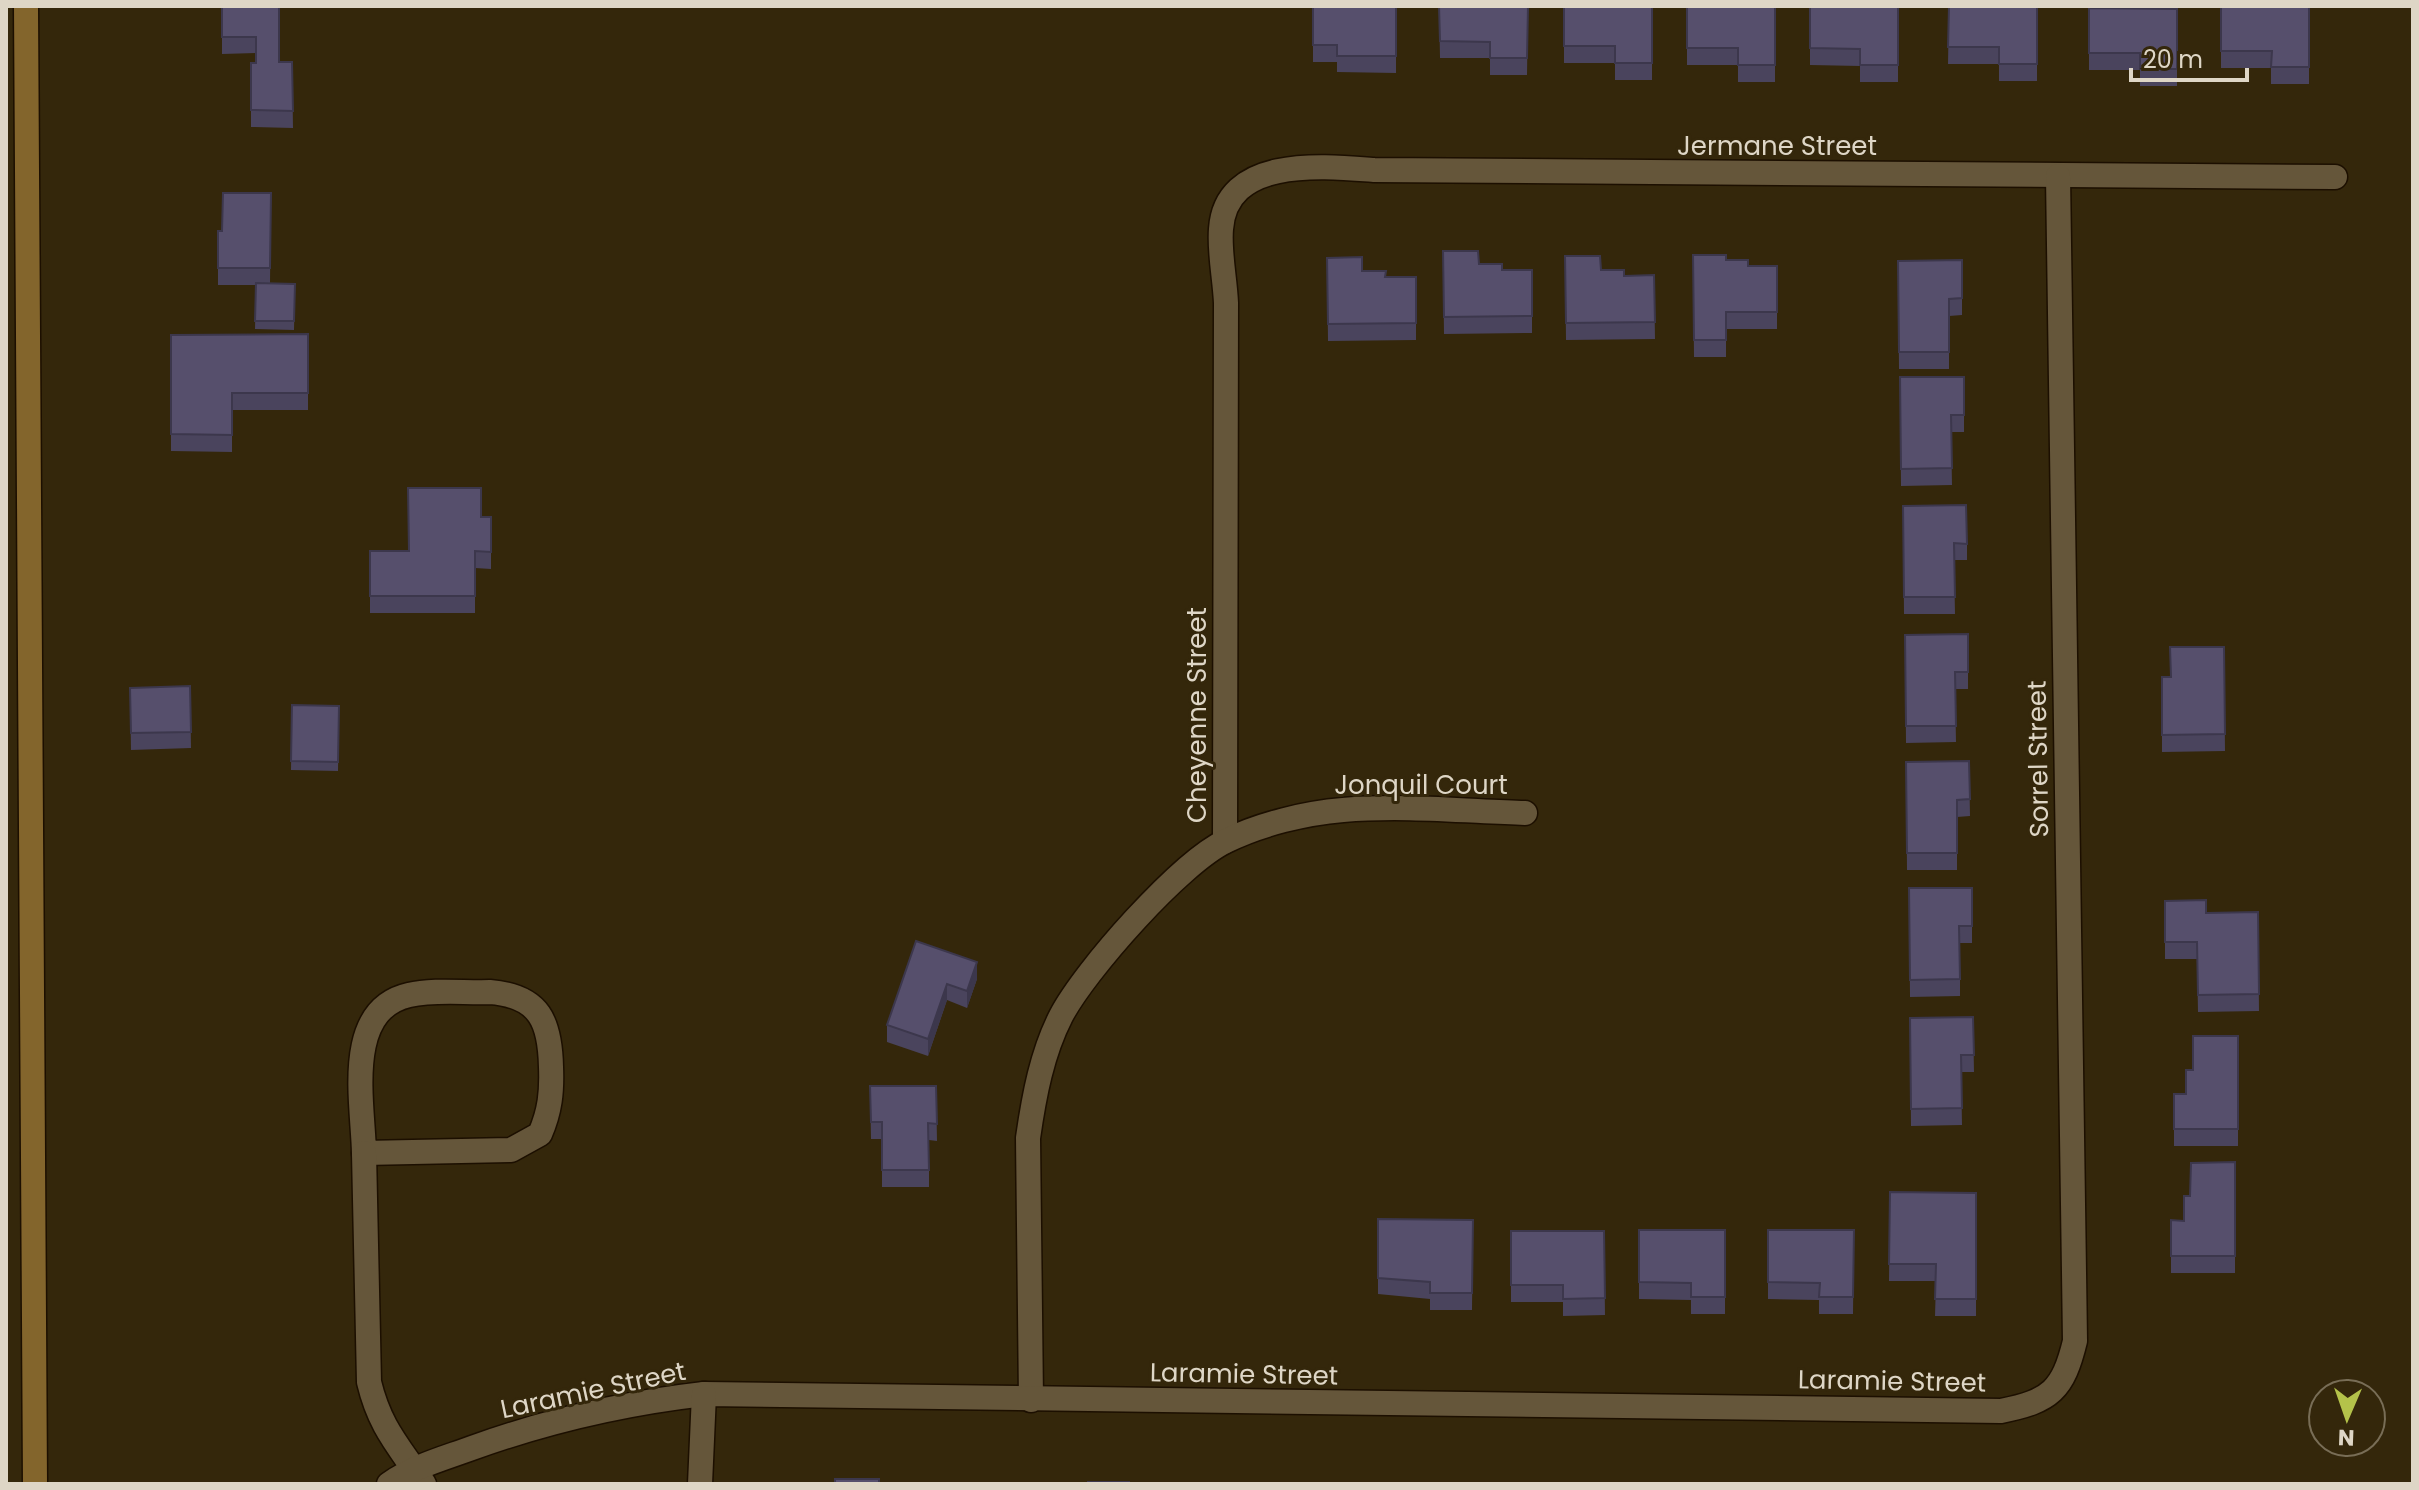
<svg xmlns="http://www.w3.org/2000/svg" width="2419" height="1490" viewBox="0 0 2419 1490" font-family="Poppins,sans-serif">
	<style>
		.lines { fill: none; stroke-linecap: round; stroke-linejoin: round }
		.street-casing { stroke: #1c0f00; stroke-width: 27 }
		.secondary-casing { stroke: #1c0f00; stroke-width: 27 }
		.street { stroke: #65563a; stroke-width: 24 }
		.secondary { stroke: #83652c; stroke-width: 24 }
		.wall { fill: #4a445d }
		.shaded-wall { fill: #3c374c }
		.building { fill: #564f6c; stroke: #3c374c; stroke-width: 2 }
		.labels { text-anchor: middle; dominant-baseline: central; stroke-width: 6; stroke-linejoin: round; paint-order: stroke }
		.street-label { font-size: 26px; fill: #ded6c6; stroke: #34270b }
	</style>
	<rect width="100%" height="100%" fill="#34270b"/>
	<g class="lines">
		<defs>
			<g id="street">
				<path d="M1225,841L1226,303C1225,279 1219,252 1221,229C1226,156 1323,166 1374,170L2335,177"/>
				<path d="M490,992C540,996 550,1022 551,1067C552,1092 550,1111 540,1134L511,1150L364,1153C363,1103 343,1010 409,995C434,989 465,993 490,992Z"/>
				<path d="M364,1153L369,1382C380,1428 399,1446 424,1484"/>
				<path d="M1031,1400L1028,1138C1034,1096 1042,1053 1061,1016C1085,970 1180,863 1226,841C1260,824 1306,813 1343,810C1403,805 1465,811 1525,813"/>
				<path d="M389,1484C415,1466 442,1459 472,1448C547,1421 625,1403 704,1394L2001,1411C2051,1401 2063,1390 2075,1341L2058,176"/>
				<path d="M700,1484L704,1394"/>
			</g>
			<path id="secondary" d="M26,6L35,1484"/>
		</defs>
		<!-- street casing -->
		<use href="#street" class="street-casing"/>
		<!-- secondary casing -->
		<use href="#secondary" class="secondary-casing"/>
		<!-- street -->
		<use href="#street" class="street"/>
		<!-- secondary -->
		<use href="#secondary" class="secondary"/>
	</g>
	<!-- wall -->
	<g class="wall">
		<path d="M222,6H279V62H292L293,128L251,127V63H256V53L222,54Z"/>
		<path d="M1313,6H1396V73L1337,72V62H1313Z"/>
		<path d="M1439,6H1528L1527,75H1490V58H1440Z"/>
		<path d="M1564,6H1652V80H1615V63H1564Z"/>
		<path d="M1687,6H1775V82H1738V65H1687Z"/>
		<path d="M1810,6H1898V82H1860V66L1810,65Z"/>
		<path d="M1949,6H2037V81H1999V64H1948Z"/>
		<path d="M2221,6H2309V84H2271V68H2221Z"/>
		<path d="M2089,8L2177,9V86H2140V70H2089Z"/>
		<path d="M271,193L270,284H295L294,330L255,329L256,285H218V231H222Z"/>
		<path d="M1443,251L1479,264L1502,270H1532V333L1444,334Z"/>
		<path d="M1693,255L1726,260L1748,266H1777V329H1726V357H1694Z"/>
		<path d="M1565,256L1601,270L1624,276L1654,275L1655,339L1566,340Z"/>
		<path d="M1327,258L1362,271L1386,277H1416V340L1328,341Z"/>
		<path d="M1962,260V315L1949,316V369H1899L1898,261Z"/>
		<path d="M308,334V410H232V452L171,451V335Z"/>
		<path d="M1900,377H1964V432H1951L1952,485L1901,486Z"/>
		<path d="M1903,506L1967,544V560H1954L1955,614H1904Z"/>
		<path d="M481,517H491V569L475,568V613H370V551H409Z"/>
		<path d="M1968,634V689H1955L1956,742L1906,743L1905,635Z"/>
		<path d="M2224,647L2225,751L2162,752V677H2171Z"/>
		<path d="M190,686L191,748L131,750L130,688Z"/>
		<path d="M292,705L339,706L338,771L291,770Z"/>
		<path d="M1969,761L1970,816L1957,817V870H1907L1906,762Z"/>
		<path d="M1909,888H1972V943H1960V996L1910,997Z"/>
		<path d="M2165,901L2206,913L2258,912L2259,1011L2198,1012L2197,959H2165Z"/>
		<path d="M916,941L977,979L967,1008L947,1000L928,1056L887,1042V1025Z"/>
		<path d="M1973,1017L1974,1072H1961L1962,1125L1911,1126L1910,1018Z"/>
		<path d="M2238,1036V1146H2174V1094H2186L2193,1070Z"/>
		<path d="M870,1086H936L937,1141L929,1140V1187H882V1139H871Z"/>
		<path d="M2235,1162V1273H2171V1220L2184,1221Z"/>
		<path d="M1890,1192L1976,1193V1316H1935L1936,1281H1889Z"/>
		<path d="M1378,1219L1473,1220L1472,1310H1430V1299L1378,1294Z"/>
		<path d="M1639,1230H1725V1314H1691V1300L1639,1299Z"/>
		<path d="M1768,1230H1854L1853,1314H1819V1300L1768,1299Z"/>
		<path d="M1511,1231H1604L1605,1315L1563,1316V1302H1511Z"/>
	</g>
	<!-- shaded-wall -->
	<g class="shaded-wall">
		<path d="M977,962V979L967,1008V991Z"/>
		<path d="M947,984V1000L928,1056V1039Z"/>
	</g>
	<!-- building -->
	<g class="building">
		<path d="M222,6H279V62H292L293,111L251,110V63H256V37H222Z"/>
		<path d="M1313,6H1396V56H1337V45H1313Z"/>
		<path d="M1439,6H1528L1527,58H1490V42L1440,41Z"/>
		<path d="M1564,6H1652V63H1615V46H1564Z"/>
		<path d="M1687,6H1775V65H1738V48H1687Z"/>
		<path d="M1810,6H1898V65H1860V49L1810,48Z"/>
		<path d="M1949,6H2037V64H1999V47H1948Z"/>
		<path d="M2221,6H2309V67H2271L2272,51H2221Z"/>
		<path d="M2089,8L2177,9V69H2140V53H2089Z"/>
		<path d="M223,193H271L270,268H218V231H222Z"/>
		<path d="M1443,251H1478L1479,264H1502V270H1532V316L1444,317Z"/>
		<path d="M1693,255H1726V260H1748V266H1777V312H1726V340H1694Z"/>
		<path d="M1565,256H1600L1601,270H1624V276L1654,275L1655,322L1566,323Z"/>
		<path d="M1362,257V271H1386L1385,277H1416V323L1328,324L1327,258Z"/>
		<path d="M1962,260V298L1949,299V352H1899L1898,261Z"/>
		<path d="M256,283L295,284L294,321H255Z"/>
		<path d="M308,334V393H232V435L171,434V335Z"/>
		<path d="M1900,377H1964V415H1951L1952,468L1901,469Z"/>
		<path d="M408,488H481V517H491V552L475,551V596H370V551H409Z"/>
		<path d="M1966,505L1967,544L1954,543L1955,597H1904L1903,506Z"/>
		<path d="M1968,634V672H1955L1956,726H1906L1905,635Z"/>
		<path d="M2170,647H2224L2225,734L2162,735V677H2171Z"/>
		<path d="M190,686L191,732L131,733L130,688Z"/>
		<path d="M292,705L339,706L338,762L291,761Z"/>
		<path d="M1969,761L1970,799L1957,800V853H1907L1906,762Z"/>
		<path d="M1909,888H1972V926H1959L1960,979L1910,980Z"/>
		<path d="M2206,900V913L2258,912L2259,994L2198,995L2197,942H2165V901Z"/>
		<path d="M916,941L977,962L967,991L947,984L928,1039L887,1025Z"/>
		<path d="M1973,1017L1974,1055H1961L1962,1108L1911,1109L1910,1018Z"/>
		<path d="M2193,1036H2238V1129H2174V1094H2186V1070H2193Z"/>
		<path d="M870,1086H936L937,1124L928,1123L929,1170H882V1122H871Z"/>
		<path d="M2235,1162V1256H2171V1220L2184,1221V1196H2190L2191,1163Z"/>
		<path d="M1890,1192L1976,1193V1299H1935L1936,1264H1889Z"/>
		<path d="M1378,1219L1473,1220L1472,1293H1430V1282L1378,1278Z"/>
		<path d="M1639,1230H1725V1297H1691V1283L1639,1282Z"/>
		<path d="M1768,1230H1854L1853,1297H1819L1820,1283L1768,1282Z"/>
		<path d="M1511,1231H1604L1605,1298L1563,1299V1285H1511Z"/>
		<rect x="835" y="1479" width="44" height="5"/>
		<rect x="1088" y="1482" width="41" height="2"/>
	</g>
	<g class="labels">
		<!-- street labels -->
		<g class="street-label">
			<text x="1777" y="146">Jermane Street</text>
			<text transform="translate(1197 715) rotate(-90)">Cheyenne Street</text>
			<text transform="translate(2038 759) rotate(-91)">Sorrel Street</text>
			<text x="1421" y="785">Jonquil Court</text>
			<text transform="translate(1244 1374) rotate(1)">Laramie Street</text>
			<text transform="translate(1892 1381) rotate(1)">Laramie Street</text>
			<text transform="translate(593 1390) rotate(-12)">Laramie Street</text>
		</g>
	</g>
	<!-- border -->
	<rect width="2419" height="1490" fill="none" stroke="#ded6c6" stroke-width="16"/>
	<!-- north arrow -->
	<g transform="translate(2347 1418) rotate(182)"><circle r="38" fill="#34270b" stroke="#786d56" stroke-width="2"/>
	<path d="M0-6L14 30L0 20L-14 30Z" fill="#b4c24a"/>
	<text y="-12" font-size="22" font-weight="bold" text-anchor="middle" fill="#ded6c6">N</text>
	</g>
	<!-- scale -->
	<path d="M2131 68v12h116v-12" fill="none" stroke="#ded6c6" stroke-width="4"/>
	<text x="2143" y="68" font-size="24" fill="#ded6c6" stroke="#34270b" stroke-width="6" paint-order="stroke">20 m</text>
</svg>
